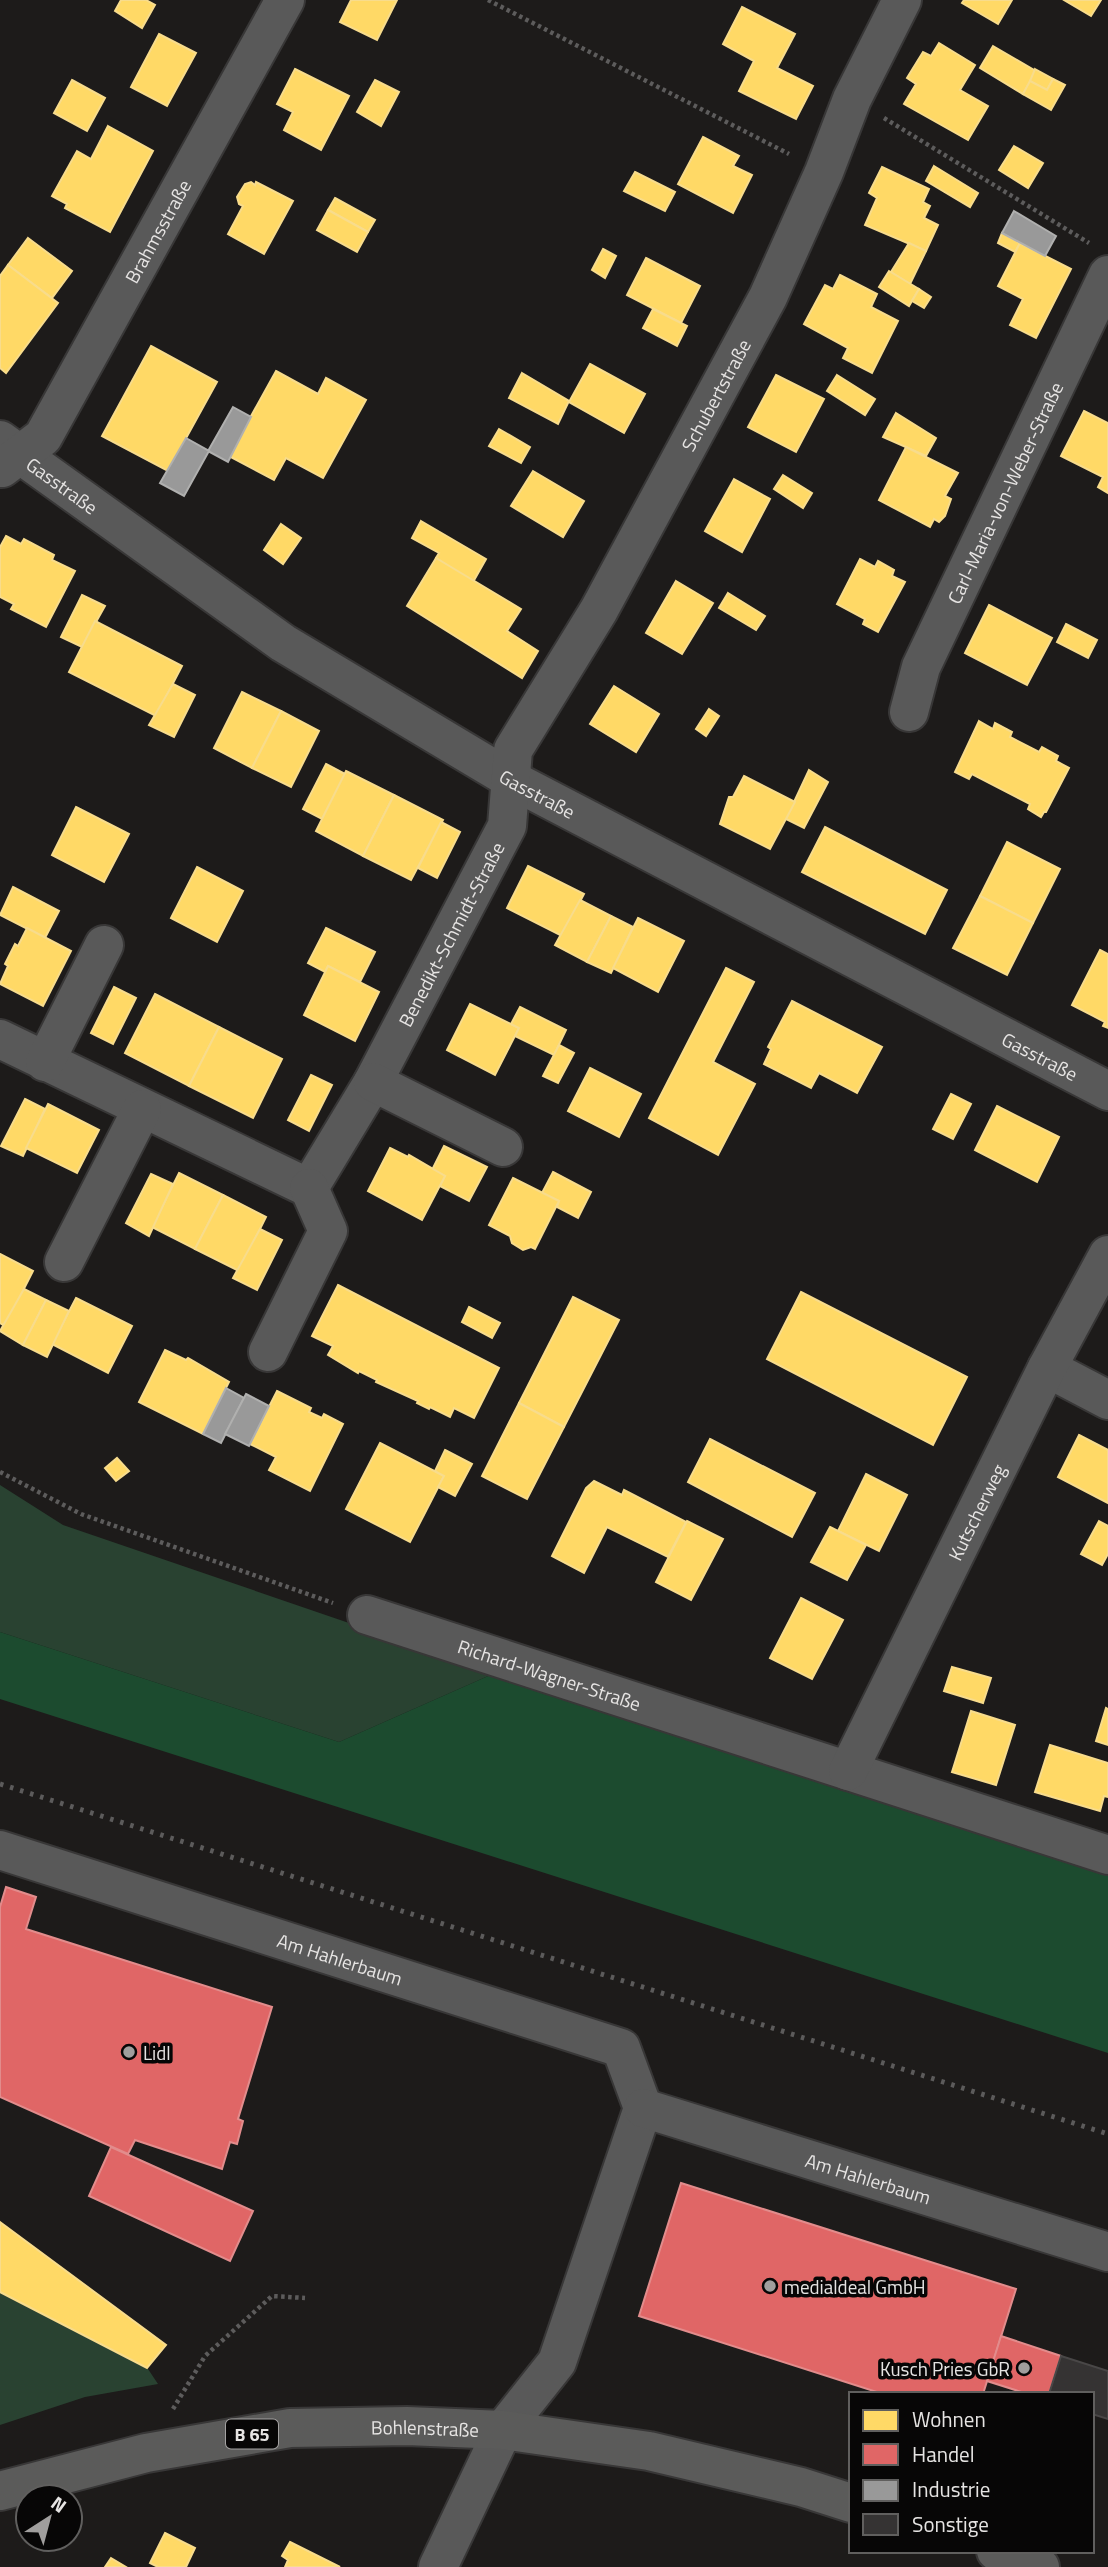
<svg xmlns="http://www.w3.org/2000/svg" width="1108" height="2567" viewBox="0 0 1108 2567" font-family="'Titillium Web',sans-serif">
	<style>
		.green { fill: #294231 }
		.forest { fill: #1c4b2f }
		.homes { fill: #ffd966; stroke: #f8dc8c; stroke-width: 2 }
		.shops { fill: #e06666; stroke: #e28c8c; stroke-width: 2 }
		.industry { fill: #999; stroke: #b0b0af; stroke-width: 2 }
		.building { fill: #353333; stroke: #494747; stroke-width: 2 }
		.lines { fill: none; stroke-linecap: round; stroke-linejoin: round }
		.minor-casing { stroke: #383737; stroke-width: 42 }
		.major-casing { stroke: #383737; stroke-width: 42 }
		.path { stroke: #5d5c5c; stroke-width: 4.5; stroke-dasharray: 3.5 3.5; stroke-linecap: butt }
		.minor { stroke: #595959; stroke-width: 38 }
		.major { stroke: #5b5b5a; stroke-width: 38 }
		.rail { stroke: #5c5b5b; stroke-width: 5; stroke-dasharray: 3.5 7; stroke-linecap: butt }
		.poi-dot { fill: #a09e9d; stroke: #070606; stroke-width: 2.5 }
		.labels { text-anchor: middle; dominant-baseline: central; stroke-width: 7; stroke-linejoin: round; paint-order: stroke }
		.shield { fill: #070606; stroke: #a3a1a1; stroke-width: 2 }
		.shield-label { font-size: 18px; font-weight: bold; fill: #e6e4e3 }
		.street-label { font-size: 19px; fill: #e6e4e3; stroke: #070606 }
		.poi-label { font-size: 19px; fill: #e6e4e3; stroke: #070606; text-anchor: start }
	</style>
	<rect width="100%" height="100%" fill="#1d1b1a"/>
	<!-- green -->
	<g class="green">
		<path d="M0,1485L63,1525L495,1673L339,1742L0,1632Z"/>
		<path d="M0,2293L148,2369L158,2384L85,2397L0,2425Z"/>
	</g>
	<!-- forest -->
	<path class="forest" d="M0,1632L339,1742L495,1673L1108,1874V2053L0,1699Z"/>
	<!-- homes -->
	<g class="homes">
		<path d="M121,0H146L155,5L142,28L115,11Z"/>
		<path d="M351,0H397L377,40L340,22Z"/>
		<path d="M964,0H1012L998,24L962,3Z"/>
		<path d="M1064,0H1101L1091,16Z"/>
		<path d="M742,7L795,34L777,68L813,86L796,119L739,91L754,61L723,44Z"/>
		<path d="M159,34L196,53L167,106L131,87Z"/>
		<path d="M939,43L975,65L960,90L988,106L968,140L904,104L916,84L907,78L923,52L931,56Z"/>
		<path d="M993,46L1036,71L1023,94L980,68Z"/>
		<path d="M295,69L349,96L321,150L284,130L293,112L277,104Z"/>
		<path d="M1035,69L1053,79L1047,90L1030,81Z"/>
		<path d="M1053,79L1065,85L1051,110L1023,94L1030,81L1047,90Z"/>
		<path d="M72,80L105,98L87,131L54,113Z"/>
		<path d="M375,80L399,92L381,126L357,112Z"/>
		<path d="M108,126L153,151L110,232L65,208L67,204L52,196L77,151L91,159Z"/>
		<path d="M703,137L739,156L733,166L752,175L733,213L678,184Z"/>
		<path d="M1014,146L1043,163L1028,188L999,170Z"/>
		<path d="M934,166L978,193L970,207L926,181Z"/>
		<path d="M882,167L929,189L923,202L930,206L924,218L938,225L926,251L865,225L877,198L869,193Z"/>
		<path d="M635,172L675,192L665,211L624,191Z"/>
		<path d="M251,182L255,185L256,182L293,201L264,254L228,234L243,206L239,204L237,197L245,184Z"/>
		<path d="M335,198L375,220L368,232L328,210Z"/>
		<path d="M328,210L368,232L357,252L317,230Z"/>
		<path d="M1002,233L1020,243L1015,252L998,243Z"/>
		<path d="M28,238L72,271L52,298L8,265Z"/>
		<path d="M909,243L926,251L910,284L891,272Z"/>
		<path d="M1020,243L1071,269L1036,338L1010,325L1023,299L998,286Z"/>
		<path d="M603,249L616,256L605,278L592,270Z"/>
		<path d="M646,258L700,286L681,323L627,295Z"/>
		<path d="M8,265L58,303L6,373L0,368V276Z"/>
		<path d="M889,271L919,289L909,306L879,287Z"/>
		<path d="M840,275L877,294L871,307L898,321L872,373L843,358L848,348L804,324L825,285L833,289Z"/>
		<path d="M919,289L931,297L924,308L912,301Z"/>
		<path d="M653,309L687,326L677,346L643,328Z"/>
		<path d="M151,346L217,382L168,471L102,436Z"/>
		<path d="M590,364L645,394L624,433L569,402Z"/>
		<path d="M276,371L318,394L326,378L366,400L323,478L286,458L274,480L229,456Z"/>
		<path d="M522,373L569,401L558,424L509,398Z"/>
		<path d="M776,375L824,399L796,452L748,427Z"/>
		<path d="M837,375L875,399L865,415L827,391Z"/>
		<path d="M1084,411L1108,423V493L1098,487L1103,477L1061,456Z"/>
		<path d="M896,413L936,438L926,456L883,437Z"/>
		<path d="M499,429L530,447L521,463L489,446Z"/>
		<path d="M906,447L958,473L945,496L951,499L945,516L939,522L934,519L930,527L879,500Z"/>
		<path d="M533,471L584,501L563,537L511,506Z"/>
		<path d="M783,475L812,493L803,508L774,489Z"/>
		<path d="M734,479L770,499L742,552L705,531Z"/>
		<path d="M421,521L486,559L473,582L436,558L439,553L412,538Z"/>
		<path d="M281,524L301,538L283,564L264,550Z"/>
		<path d="M6,536L21,544L24,539L54,555L52,560L75,571L46,627L11,609L14,604L0,597V547Z"/>
		<path d="M436,558L521,609L507,631L538,651L522,678L407,606Z"/>
		<path d="M860,559L875,567L878,561L894,570L892,576L905,582L878,632L863,624L865,619L837,604Z"/>
		<path d="M676,581L713,603L682,654L646,633Z"/>
		<path d="M728,593L765,616L756,630L719,608Z"/>
		<path d="M82,595L105,606L82,647L61,637Z"/>
		<path d="M989,605L1052,638L1027,685L965,653Z"/>
		<path d="M95,621L182,666L156,716L69,672Z"/>
		<path d="M1066,624L1097,640L1088,658L1057,642Z"/>
		<path d="M173,684L195,695L174,737L149,725Z"/>
		<path d="M614,686L659,714L636,752L590,724Z"/>
		<path d="M242,692L281,711L252,768L214,748Z"/>
		<path d="M709,709L719,716L706,736L696,729Z"/>
		<path d="M281,711L319,731L291,787L252,768Z"/>
		<path d="M979,721L993,729L995,723L1012,732L1010,737L1039,752L1042,747L1058,756L1056,761L1069,768L1046,812H1044L1041,817L1028,809L1030,804L972,774L969,779L955,772Z"/>
		<path d="M326,764L345,774L322,819L303,809Z"/>
		<path d="M809,770L828,782L804,828L786,819Z"/>
		<path d="M346,771L394,795L363,856L316,831Z"/>
		<path d="M744,776L795,802L770,849L720,824L729,797H733Z"/>
		<path d="M394,795L443,820L411,880L363,856Z"/>
		<path d="M76,807L129,834L104,882L52,855Z"/>
		<path d="M441,822L460,832L437,878L418,868Z"/>
		<path d="M825,827L947,890L925,934L802,872Z"/>
		<path d="M1007,842L1060,869L1033,923L980,896Z"/>
		<path d="M528,866L584,894L562,936L507,908Z"/>
		<path d="M197,867L243,891L217,942L171,918Z"/>
		<path d="M13,887L59,911L45,938L0,915Z"/>
		<path d="M980,896L1033,923L1007,975L953,948Z"/>
		<path d="M580,900L611,916L587,962L555,945Z"/>
		<path d="M611,916L633,927L611,973L587,962Z"/>
		<path d="M638,918L684,941L658,992L613,968Z"/>
		<path d="M27,928L71,951L43,1006L0,984L8,966L5,964L15,944L18,946Z"/>
		<path d="M326,928L375,952L360,982L328,966L325,972L308,963Z"/>
		<path d="M1100,950L1108,954V1028L1103,1026L1105,1022L1072,1005Z"/>
		<path d="M328,966L379,992L355,1041L304,1015Z"/>
		<path d="M726,968L754,982L713,1062L755,1084L718,1155L649,1118Z"/>
		<path d="M114,987L136,998L113,1044L91,1033Z"/>
		<path d="M155,994L219,1027L189,1086L125,1053Z"/>
		<path d="M792,1001L882,1047L857,1093L819,1073L811,1088L764,1064L771,1049L768,1047Z"/>
		<path d="M470,1004L519,1028L495,1075L447,1050Z"/>
		<path d="M520,1007L566,1030L554,1055L515,1036L519,1028L511,1024Z"/>
		<path d="M219,1027L282,1059L253,1118L189,1086Z"/>
		<path d="M559,1045L574,1053L558,1083L543,1076Z"/>
		<path d="M590,1068L641,1094L619,1137L568,1111Z"/>
		<path d="M311,1075L332,1085L309,1131L288,1120Z"/>
		<path d="M951,1094L971,1104L953,1139L933,1129Z"/>
		<path d="M25,1099L45,1109L23,1156L1,1146Z"/>
		<path d="M48,1104L99,1130L77,1173L26,1148Z"/>
		<path d="M997,1106L1059,1137L1037,1182L975,1150Z"/>
		<path d="M444,1146L487,1167L469,1201L440,1186L445,1176L432,1170Z"/>
		<path d="M390,1148L408,1157L409,1155L445,1176L422,1220L368,1191Z"/>
		<path d="M553,1172L591,1192L578,1218L557,1207L559,1201L542,1193Z"/>
		<path d="M179,1173L223,1195L195,1249L152,1227Z"/>
		<path d="M151,1174L173,1184L149,1236L126,1223Z"/>
		<path d="M513,1178L559,1201L535,1249L531,1247L523,1250L512,1243L510,1236L489,1225Z"/>
		<path d="M223,1195L266,1217L239,1271L195,1249Z"/>
		<path d="M260,1229L282,1240L257,1290L233,1278Z"/>
		<path d="M0,1254L33,1271L5,1326L0,1323Z"/>
		<path d="M338,1285L499,1368L474,1418L454,1408L450,1417L430,1407L429,1409L417,1403L418,1401L376,1382L377,1380L359,1371L358,1373L328,1355L333,1346L312,1336Z"/>
		<path d="M24,1289L46,1300L23,1345L0,1331Z"/>
		<path d="M801,1292L967,1377L933,1445L767,1359Z"/>
		<path d="M573,1297L619,1320L564,1427L519,1403Z"/>
		<path d="M76,1298L132,1326L108,1373L52,1344Z"/>
		<path d="M46,1300L69,1311L47,1357L23,1345Z"/>
		<path d="M469,1307L500,1323L492,1338L462,1322Z"/>
		<path d="M165,1350L186,1360L188,1358L229,1382L203,1434L139,1402Z"/>
		<path d="M277,1391L311,1408L309,1412L322,1418L324,1414L343,1424L310,1491L269,1470L276,1457L250,1444Z"/>
		<path d="M519,1403L564,1427L527,1499L482,1476Z"/>
		<path d="M1079,1435L1108,1450V1503L1058,1477Z"/>
		<path d="M710,1439L815,1493L792,1537L688,1482Z"/>
		<path d="M380,1443L444,1476L410,1542L346,1509Z"/>
		<path d="M445,1450L472,1464L455,1496L438,1487L444,1476L435,1471Z"/>
		<path d="M117,1458L129,1471L116,1481L105,1468Z"/>
		<path d="M866,1474L907,1495L879,1551L838,1531Z"/>
		<path d="M594,1481L622,1495L624,1490L686,1522L668,1557L607,1527L584,1573L552,1556L586,1488Z"/>
		<path d="M687,1521L723,1539L691,1600L656,1582Z"/>
		<path d="M1099,1521L1108,1526V1554L1102,1565L1081,1554Z"/>
		<path d="M830,1527L866,1545L847,1580L811,1562Z"/>
		<path d="M801,1598L843,1620L812,1679L770,1658Z"/>
		<path d="M952,1667L991,1678L983,1703L944,1691Z"/>
		<path d="M1106,1708L1108,1709V1745L1096,1741Z"/>
		<path d="M971,1711L1015,1725L996,1785L952,1772Z"/>
		<path d="M1050,1745L1108,1763V1797L1104,1796L1100,1811L1035,1792Z"/>
		<path d="M0,2222L166,2345L147,2368L0,2292Z"/>
		<path d="M165,2533L195,2548L186,2567H158L150,2563Z"/>
		<path d="M290,2542L340,2567H285L288,2560L282,2556Z"/>
		<path d="M111,2558L126,2567H105Z"/>
	</g>
	<!-- shops -->
	<g class="shops">
		<path d="M6,1887L36,1897L26,1929L272,2007L238,2119L243,2121L237,2144L230,2142L222,2169L135,2140L128,2154L0,2097V1907Z"/>
		<path d="M111,2147L253,2211L230,2261L89,2196Z"/>
		<path d="M681,2183L1016,2289L983,2394H883L639,2316Z"/>
		<path d="M1001,2336L1061,2356L1049,2394H1028L987,2381Z"/>
	</g>
	<!-- industry -->
	<g class="industry">
		<path d="M1014,211L1056,236L1045,256L1002,233Z"/>
		<path d="M233,407L251,417L228,462L208,451Z"/>
		<path d="M186,438L209,451L184,496L160,483Z"/>
		<path d="M226,1388L244,1398L221,1443L203,1434Z"/>
		<path d="M246,1394L269,1406L249,1446L225,1434Z"/>
	</g>
	<!-- building -->
	<path class="building" d="M1061,2356L1108,2371V2419L1092,2414V2394H1049Z"/>
	<g class="lines">
		<defs>
			<g id="minor">
				<path id="s1" d="M0,440L283,643L512,780L1108,1091"/>
				<path id="s2" d="M2,468L43,437L285,0"/>
				<path id="s3" d="M909,712L921,667L1108,275"/>
				<path id="s4" d="M0,1039L309,1188L373,1082L507,826L513,750L599,610L768,297L824,172L852,99L902,0"/>
				<path d="M45,1062L104,945"/>
				<path d="M373,1082L503,1147"/>
				<path d="M64,1262L142,1109"/>
				<path d="M268,1352L328,1231L309,1188"/>
				<path d="M1047,1368L1108,1400"/>
				<path id="s5" d="M367,1615L1108,1855"/>
				<path id="s6" d="M848,1771L1047,1368L1108,1255"/>
				<path id="s7" d="M0,1850L621,2048L643,2108L557,2362L503,2430L438,2567"/>
				<path id="s8" d="M643,2108L1108,2252"/>
			</g>
			<g id="major">
				<path id="s9" d="M0,2491L146,2453L290,2428L407,2426L503,2430L649,2451L801,2487L851,2503"/>
				<path d="M996,2551L1040,2567"/>
			</g>
		</defs>
		<!-- minor casing -->
		<use href="#minor" class="minor-casing"/>
		<!-- major casing -->
		<use href="#major" class="major-casing"/>
		<!-- path -->
		<g class="path">
			<path d="M488,0L789,154"/>
			<path d="M884,118L1089,243"/>
			<path d="M0,1472L81,1514L333,1603"/>
			<path d="M173,2409L205,2356L272,2296L305,2298"/>
		</g>
		<!-- minor -->
		<use href="#minor" class="minor"/>
		<!-- major -->
		<use href="#major" class="major"/>
		<!-- rail -->
		<path class="rail" d="M0,1784L1108,2134"/>
	</g>
	<!-- markers -->
	<g class="poi-dot">
		<circle cx="129" cy="2052" r="7"/>
		<circle cx="770" cy="2286" r="7"/>
		<circle cx="1024" cy="2368" r="7"/>
	</g>
	<g class="labels">
		<!-- shield labels -->
		<rect class="shield" x="226" y="2419.5" width="52" height="29" rx="5"/>
		<g class="shield-label">
			<text x="252" y="2434">B 65</text>
		</g>
		<!-- street labels -->
		<g class="street-label">
			<text stroke="none"><textPath href="#s2" startOffset="287">Brahmsstraße</textPath></text>
			<text stroke="none"><textPath href="#s4" startOffset="1241">Schubertstraße</textPath></text>
			<text stroke="none"><textPath href="#s1" startOffset="77">Gasstraße</textPath></text>
			<text stroke="none"><textPath href="#s3" startOffset="240">Carl-Maria-von-Weber-Straße</textPath></text>
			<text stroke="none"><textPath href="#s1" startOffset="644">Gasstraße</textPath></text>
			<text stroke="none"><textPath href="#s4" startOffset="634">Benedikt-Schmidt-Straße</textPath></text>
			<text stroke="none"><textPath href="#s1" startOffset="1211">Gasstraße</textPath></text>
			<text stroke="none"><textPath href="#s6" startOffset="289">Kutscherweg</textPath></text>
			<text stroke="none"><textPath href="#s5" startOffset="192">Richard-Wagner-Straße</textPath></text>
			<text stroke="none"><textPath href="#s7" startOffset="357">Am Hahlerbaum</textPath></text>
			<text stroke="none"><textPath href="#s8" startOffset="236">Am Hahlerbaum</textPath></text>
			<text stroke="none"><textPath href="#s9" startOffset="432">Bohlenstraße</textPath></text>
		</g>
		<!-- poi labels -->
		<g class="poi-label">
			<text x="143" y="2052">Lidl</text>
			<text x="784" y="2286">medialdeal GmbH</text>
			<text x="1010" y="2368" text-anchor="end">Kusch Pries GbR</text>
		</g>
	</g>
	<!-- legend -->
	<rect x="849" y="2392" width="245" height="161" fill="#070606" stroke="#605f5e" stroke-width="2"/>
	<rect x="863" y="2410" width="35" height="21" fill="#ffd966" stroke="#605f5e" stroke-width="2"/>
	<text x="912" y="2427" font-size="21" fill="#e6e4e3">Wohnen</text>
	<rect x="863" y="2444" width="35" height="21" fill="#e06666" stroke="#605f5e" stroke-width="2"/>
	<text x="912" y="2462" font-size="21" fill="#e6e4e3">Handel</text>
	<rect x="863" y="2480" width="35" height="21" fill="#999999" stroke="#605f5e" stroke-width="2"/>
	<text x="912" y="2497" font-size="21" fill="#e6e4e3">Industrie</text>
	<rect x="863" y="2514" width="35" height="21" fill="#353333" stroke="#605f5e" stroke-width="2"/>
	<text x="912" y="2532" font-size="21" fill="#e6e4e3">Sonstige</text>
	<!-- north arrow -->
	<g transform="translate(49 2518) rotate(36)"><circle r="33" fill="#070606" stroke="#605f5e" stroke-width="2"/>
	<path d="M0-5L12 26L0 18L-12 26Z" fill="#a09e9d"/>
	<text y="-10" font-size="19" font-weight="bold" text-anchor="middle" fill="#e6e4e3">N</text>
	</g>
</svg>
